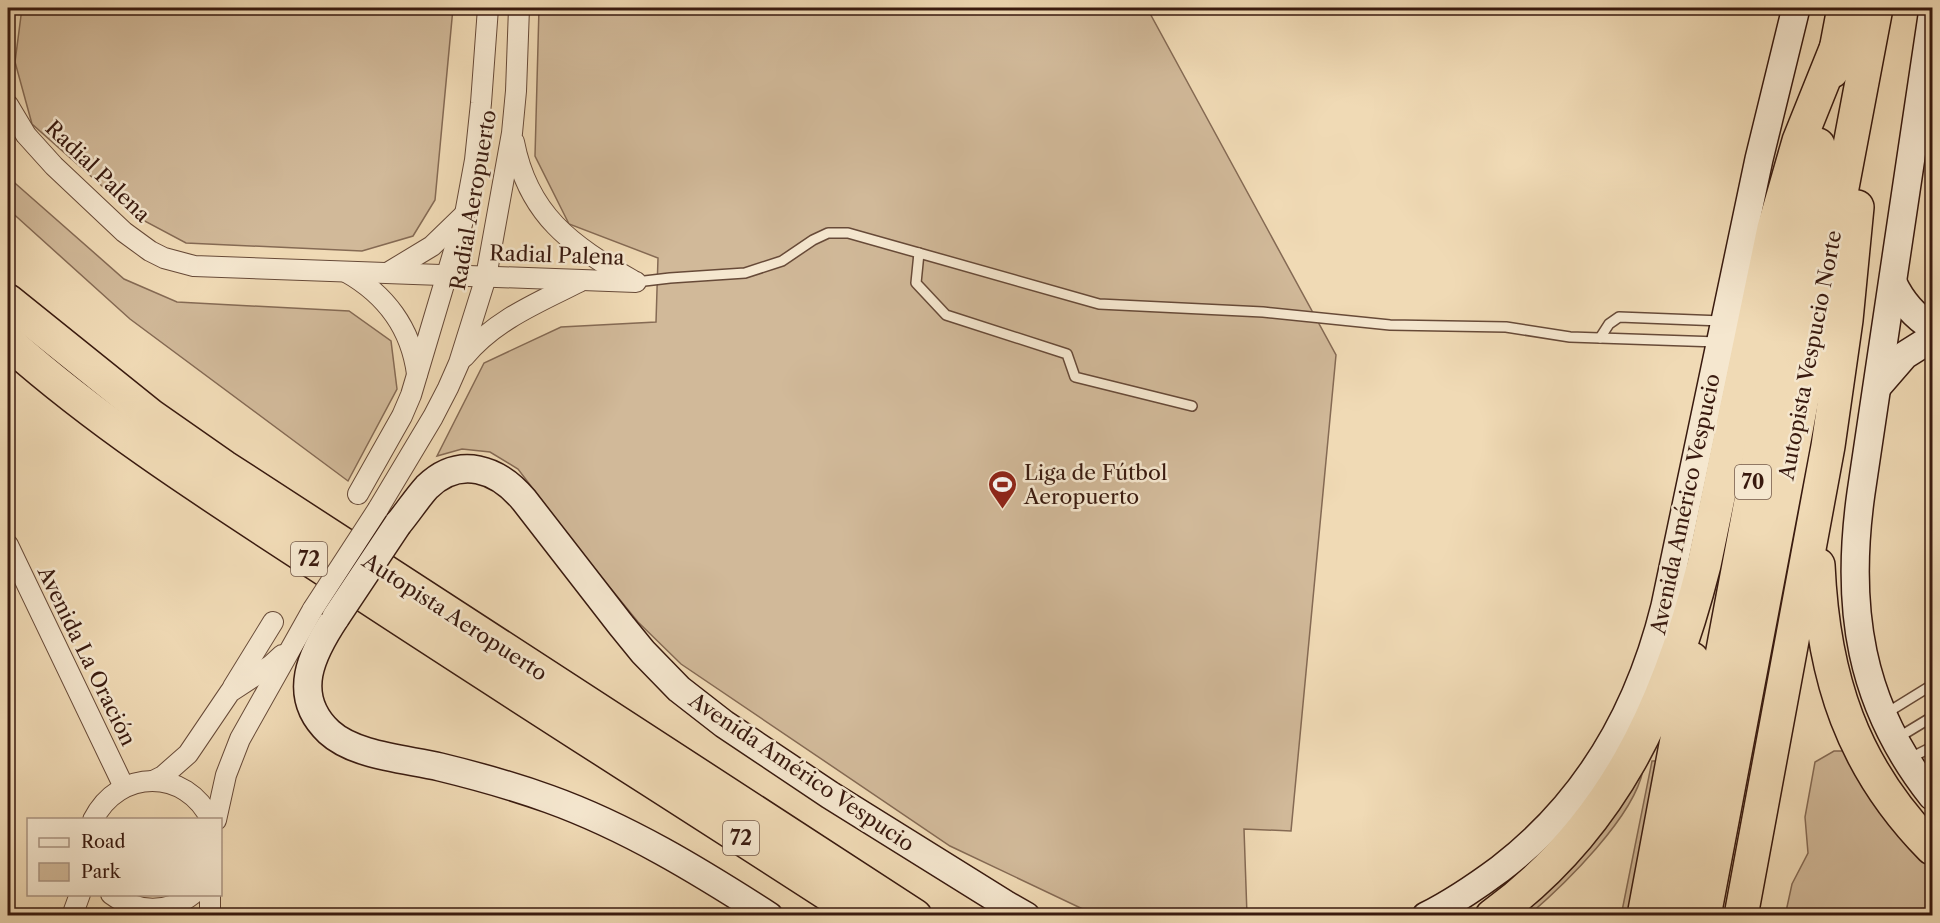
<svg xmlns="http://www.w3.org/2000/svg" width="1940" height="923" viewBox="0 0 1940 923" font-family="'Libre Caslon Text',serif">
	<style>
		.green { fill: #d1b999; stroke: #856a54; stroke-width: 1.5 }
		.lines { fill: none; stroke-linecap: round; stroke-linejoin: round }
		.lane-casing { stroke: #674a38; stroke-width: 12 }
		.street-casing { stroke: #674a38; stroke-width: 22 }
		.secondary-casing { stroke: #391a0f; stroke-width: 30 }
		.highway-casing { stroke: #391a0f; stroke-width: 36 }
		.lane { stroke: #f5e7cf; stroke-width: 9 }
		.street { stroke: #f5e7cf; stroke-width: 20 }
		.secondary { stroke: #f5e7cf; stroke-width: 27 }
		.highway { stroke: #f0dab5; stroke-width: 33 }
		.street-bridge-casing { stroke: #674a38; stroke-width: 22; stroke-linecap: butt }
		.secondary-bridge-casing { stroke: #391a0f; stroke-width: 30; stroke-linecap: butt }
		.street-bridge { stroke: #f5e7cf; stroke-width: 20 }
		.secondary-bridge { stroke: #f5e7cf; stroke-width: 27 }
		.labels { text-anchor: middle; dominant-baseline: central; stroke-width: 5; stroke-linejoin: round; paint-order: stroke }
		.shield { fill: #f5e7cf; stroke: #715849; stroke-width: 1.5 }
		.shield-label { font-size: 20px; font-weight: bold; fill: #391a0f }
		.street-label { font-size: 21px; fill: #391a0f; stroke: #f5e7cf }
		.poi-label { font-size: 21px; fill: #391a0f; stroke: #f5e7cf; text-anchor: start }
	</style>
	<rect width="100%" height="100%" fill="#f0dab5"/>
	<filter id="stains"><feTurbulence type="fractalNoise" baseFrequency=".00333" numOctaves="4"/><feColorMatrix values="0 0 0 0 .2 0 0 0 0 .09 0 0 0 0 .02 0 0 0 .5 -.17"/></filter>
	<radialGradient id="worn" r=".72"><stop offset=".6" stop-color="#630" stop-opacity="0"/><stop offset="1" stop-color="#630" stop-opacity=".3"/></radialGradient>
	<!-- green -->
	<g class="green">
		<path d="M22,8H453L435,200L413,236L362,251L186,243L137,217L32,124L15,62Z"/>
		<path d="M539,8H1147L1336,355L1291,831L1244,829L1247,915L1100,916L1089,912L950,846L681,664L638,622L585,557L518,469L490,452L462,449L437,456L484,363L561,327L656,322L658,258L569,224L535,156Z"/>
		<path d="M8,177L124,279L177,302L349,311L391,341L397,389L348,481L130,319L8,209Z"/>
		<path d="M1834,751H1844L1932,862V915L1785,916L1792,884L1808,853L1805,817L1815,762Z"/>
		<path d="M1652,761H1659L1631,915L1621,916Z"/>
		<path d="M1643,770C1634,817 1565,884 1529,915L1504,916Z"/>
	</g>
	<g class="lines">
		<defs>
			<g id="lane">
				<path d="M636,282L670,278L745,273L782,261L813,240L828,233H848L919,253"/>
				<path d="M1600,338L1609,324L1619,317L1722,321"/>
				<path d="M1192,406L1075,377L1067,354L946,315L916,283L919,253L1099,304L1263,312L1390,325L1506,327L1570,337L1718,342"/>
				<path d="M1885,714L1932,685"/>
				<path d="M1899,737L1932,717"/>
				<path d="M1908,759L1932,747"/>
			</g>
			<g id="street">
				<path d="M8,105L26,135L54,166L124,232L150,251L164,258L194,266L636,282"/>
				<path d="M514,142C528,215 571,245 632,280"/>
				<path d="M346,272C385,294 411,328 417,374"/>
				<path d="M389,272L432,246L463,216"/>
				<path d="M464,357C495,320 537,303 579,282"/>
				<path d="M358,494L402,416L411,395L465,214L475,160L481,103L488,8"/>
				<path d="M378,509L433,417L448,388L459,363L486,277L512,133L516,91L519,8"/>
				<path d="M8,545L124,787"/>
				<path d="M233,687L273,622"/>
				<path d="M153,781L163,776L188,754L230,692L270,666L282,655"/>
				<path d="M93,820C119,768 186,768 211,820"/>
				<path d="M216,820L226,775L240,739L313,609"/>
				<path d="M111,894C137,913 168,914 193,894"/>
				<path d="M72,916L80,894"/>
				<path d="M210,916V894"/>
			</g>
			<g id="secondary">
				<path d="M1932,16L1861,493C1845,607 1859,704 1932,796"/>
				<path d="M1893,283C1902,302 1914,316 1932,327"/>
				<path d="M1879,385L1905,355L1932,338"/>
				<path d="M398,524C408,512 417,498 427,487C460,455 498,469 524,500L621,625L643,652L679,689L724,724L830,795L1005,904L1026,916"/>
				<path d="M336,617C312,653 290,695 329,732C355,756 406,759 440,767C477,776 513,786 549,799C627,827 699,871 769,916"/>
				<path d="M1426,916C1452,903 1477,886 1500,869C1587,802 1639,712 1665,606L1759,159L1796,8"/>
			</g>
			<g id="highway">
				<path d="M1832,71L1844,8"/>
				<path d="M8,301L151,416L224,467L915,916"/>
				<path d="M8,342C109,432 227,505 340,579C513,693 688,803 862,916"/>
				<path d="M1818,565C1823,677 1852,767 1932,848"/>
				<path d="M1492,916C1613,828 1668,706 1704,565L1774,228L1799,141L1836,49"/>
				<path d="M1644,916L1692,659"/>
				<path d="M1673,916L1818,145"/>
				<path d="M1704,916L1876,8"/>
				<path d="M1741,916L1828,446L1846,320L1857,207"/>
			</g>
		</defs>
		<!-- lane casing -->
		<use href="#lane" class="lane-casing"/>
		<!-- street casing -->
		<use href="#street" class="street-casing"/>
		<!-- secondary casing -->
		<use href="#secondary" class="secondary-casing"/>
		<!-- highway casing -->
		<use href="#highway" class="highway-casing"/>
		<!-- lane -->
		<use href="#lane" class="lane"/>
		<!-- street -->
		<use href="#street" class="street"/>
		<!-- secondary -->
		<use href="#secondary" class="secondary"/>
		<!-- highway -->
		<use href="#highway" class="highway"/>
		<defs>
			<path id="street-bridge" d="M313,609L378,509"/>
			<path id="secondary-bridge" d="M336,617L398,524"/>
		</defs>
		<!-- street-bridge casing -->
		<use href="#street-bridge" class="street-bridge-casing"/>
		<!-- secondary-bridge casing -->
		<use href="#secondary-bridge" class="secondary-bridge-casing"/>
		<!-- street-bridge -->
		<use href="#street-bridge" class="street-bridge"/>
		<!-- secondary-bridge -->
		<use href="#secondary-bridge" class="secondary-bridge"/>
	</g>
	<!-- icons -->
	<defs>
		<symbol id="stadium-pin" viewBox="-11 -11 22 30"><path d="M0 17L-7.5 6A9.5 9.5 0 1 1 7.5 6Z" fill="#8f2418" stroke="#f5e7cf"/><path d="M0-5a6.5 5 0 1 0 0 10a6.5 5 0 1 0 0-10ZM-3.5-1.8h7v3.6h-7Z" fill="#fff"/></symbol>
	</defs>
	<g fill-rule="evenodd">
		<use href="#stadium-pin" x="986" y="468" width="33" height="45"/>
	</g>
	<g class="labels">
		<!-- shield labels -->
		<g class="shield">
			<rect x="1735" y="465" width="36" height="34" rx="4.5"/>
			<rect x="291" y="542" width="36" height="34" rx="4.5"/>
			<rect x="723" y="821" width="36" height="34" rx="4.5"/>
		</g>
		<g class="shield-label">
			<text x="1753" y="482">70</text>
			<text x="309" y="559">72</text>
			<text x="741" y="838">72</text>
		</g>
		<!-- street labels -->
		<g class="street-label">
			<text transform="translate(98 171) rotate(44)">Radial Palena</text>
			<text transform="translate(473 200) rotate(-80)">Radial Aeropuerto</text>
			<text transform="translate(557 255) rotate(2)">Radial Palena</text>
			<text transform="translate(1810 355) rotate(-79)">Autopista Vespucio Norte</text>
			<text transform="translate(1685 504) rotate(-78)">Avenida Américo Vespucio</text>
			<text transform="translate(455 617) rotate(33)">Autopista Aeropuerto</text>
			<text transform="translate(87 656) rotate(64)">Avenida La Oración</text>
			<text transform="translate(802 772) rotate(34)">Avenida Américo Vespucio</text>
		</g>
		<!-- poi labels -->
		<g class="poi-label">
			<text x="1024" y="472">Liga de Fútbol<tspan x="1024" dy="24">Aeropuerto</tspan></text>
		</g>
	</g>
	<!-- margin -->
	<rect width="1940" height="923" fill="none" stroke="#f0dab5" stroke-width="30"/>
	<rect x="9" y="9" width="1922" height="905" fill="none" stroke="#391a0f" stroke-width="3"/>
	<rect x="15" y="15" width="1910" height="893" fill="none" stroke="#391a0f" stroke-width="1.5"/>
	<!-- legend -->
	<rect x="27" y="818" width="195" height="78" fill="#f5e7cf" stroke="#aa9582" stroke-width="1.5"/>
	<rect x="39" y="838" width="30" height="9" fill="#f5e7cf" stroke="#aa9582" stroke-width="1.5"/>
	<text x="81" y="848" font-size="18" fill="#391a0f">Road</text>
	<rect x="39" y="863" width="30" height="18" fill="#d1b999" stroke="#aa9582" stroke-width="1.5"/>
	<text x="81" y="878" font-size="18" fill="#391a0f">Park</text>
	<rect width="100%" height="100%" filter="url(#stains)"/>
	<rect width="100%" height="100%" fill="url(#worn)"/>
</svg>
